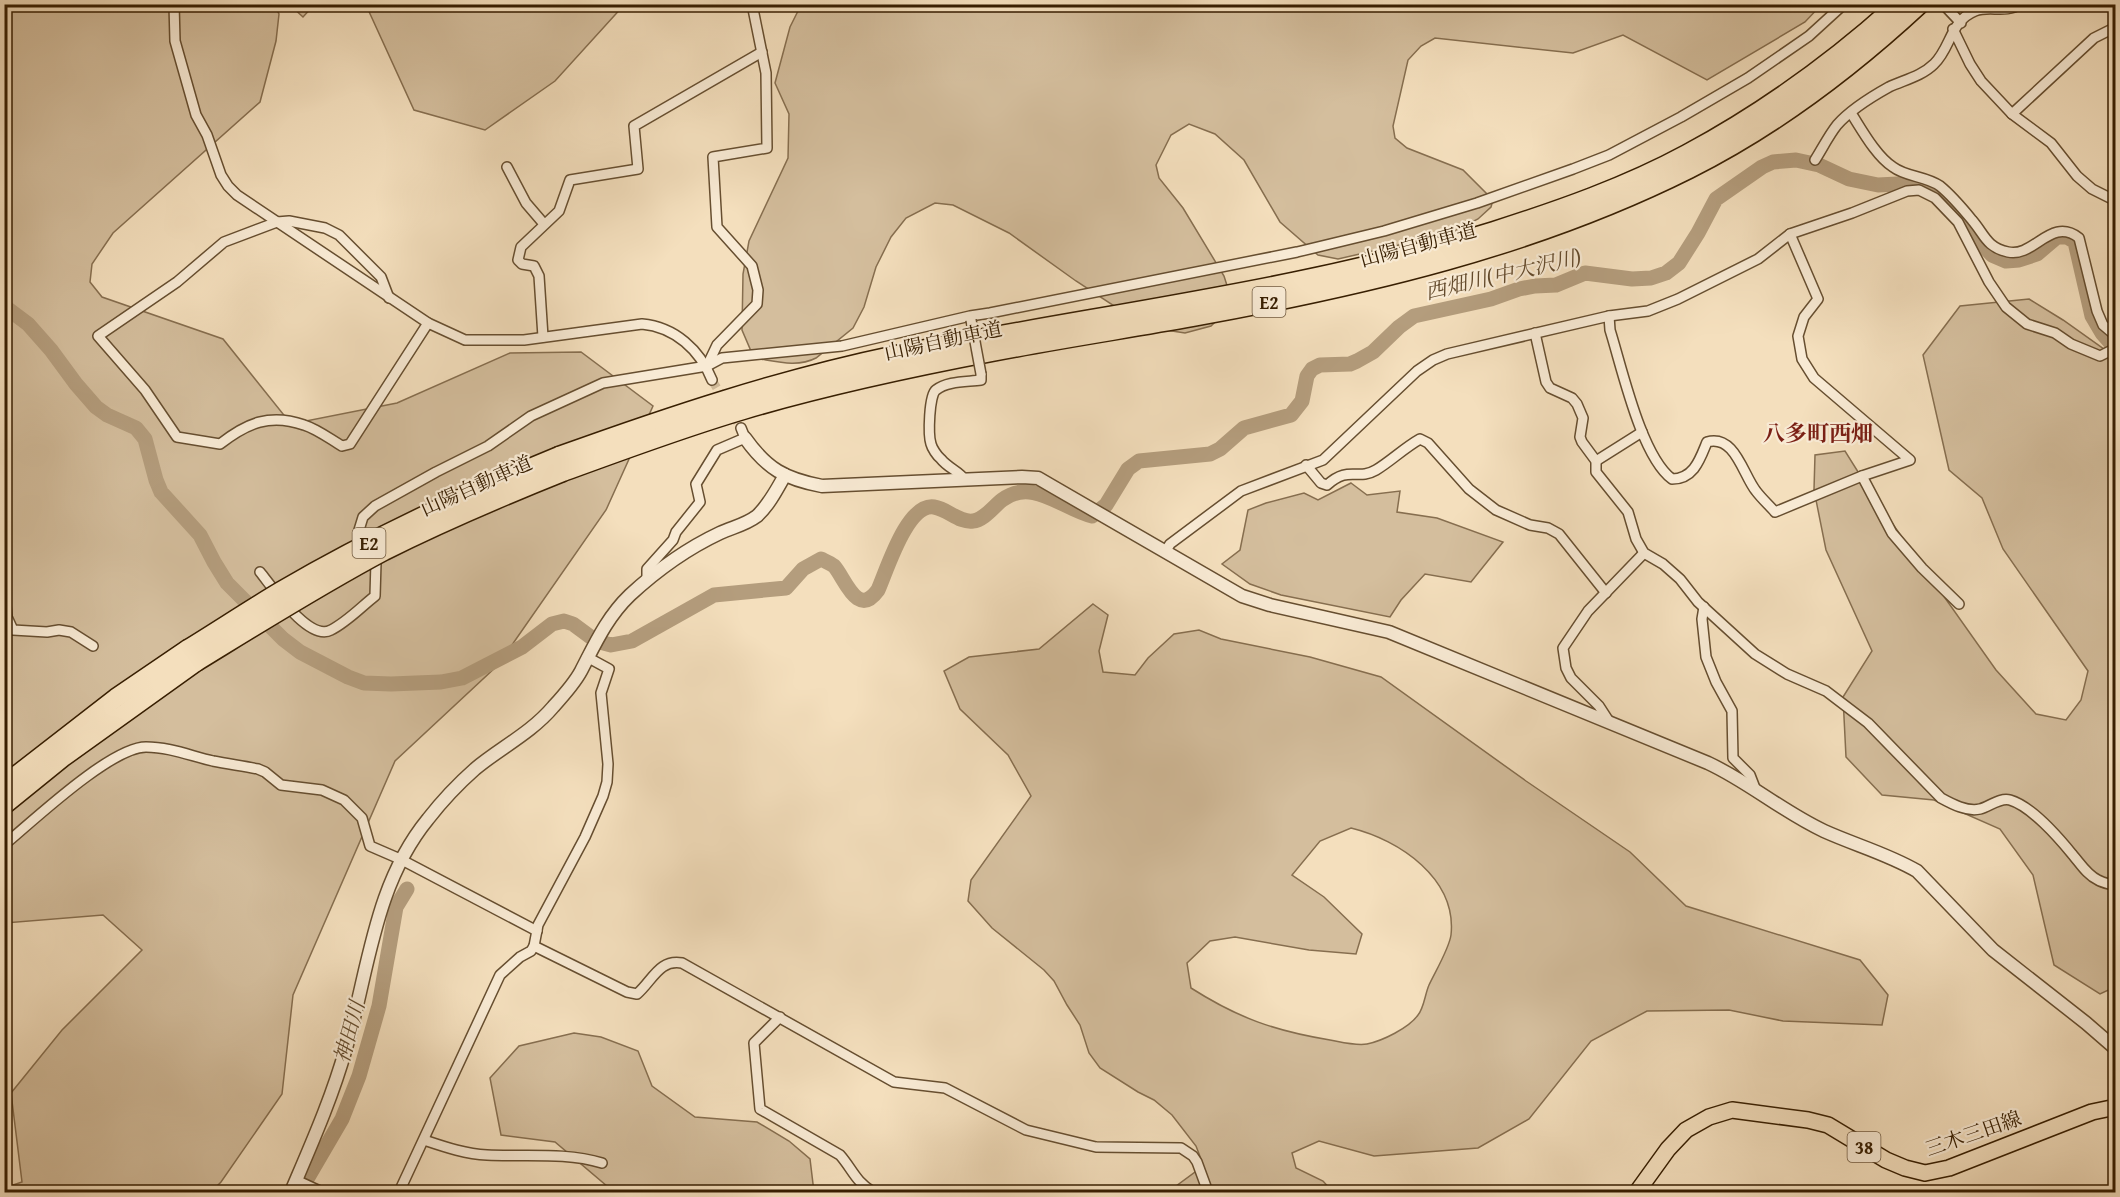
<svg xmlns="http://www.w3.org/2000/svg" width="2120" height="1197" viewBox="0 0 2120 1197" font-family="'Gentium Book Plus','Noto Serif JP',serif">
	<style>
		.green { fill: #d4be9d; stroke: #866e4f; stroke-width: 1.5; fill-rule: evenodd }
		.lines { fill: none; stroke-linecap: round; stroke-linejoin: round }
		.river { stroke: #b49d7d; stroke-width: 15 }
		.minor-tunnel { stroke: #ceb897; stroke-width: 9; stroke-dasharray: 9 4.5; stroke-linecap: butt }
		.minor-casing { stroke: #664e30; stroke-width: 12 }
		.tertiary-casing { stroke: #664e30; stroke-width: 15 }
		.primary-casing { stroke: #371e01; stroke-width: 18 }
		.motorway-casing { stroke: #371e01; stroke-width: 21 }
		.minor { stroke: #f8ead4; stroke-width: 9 }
		.tertiary { stroke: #f8ead4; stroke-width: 12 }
		.primary { stroke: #f4dfbd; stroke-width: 15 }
		.motorway { stroke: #f4dfbd; stroke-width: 18 }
		.minor-bridge-casing { stroke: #664e30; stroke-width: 12; stroke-linecap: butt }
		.motorway-bridge-casing { stroke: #371e01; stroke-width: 21; stroke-linecap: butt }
		.minor-bridge { stroke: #f8ead4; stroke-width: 9 }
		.motorway-bridge { stroke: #f4dfbd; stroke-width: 18 }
		.labels { text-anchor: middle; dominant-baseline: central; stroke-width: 4.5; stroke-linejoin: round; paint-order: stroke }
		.shield { fill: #f8ead4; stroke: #715b40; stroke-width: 1.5 }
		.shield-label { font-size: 18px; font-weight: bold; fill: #371e01 }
		.street-label { font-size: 20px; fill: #371e01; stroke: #f8ead4 }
		.water-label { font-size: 21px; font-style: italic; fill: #634a2c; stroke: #f8ead4 }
		.quarter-label { font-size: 22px; font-weight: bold; fill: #7a1f14; stroke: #f8ead4 }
	</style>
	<rect width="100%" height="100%" fill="#f4dfbd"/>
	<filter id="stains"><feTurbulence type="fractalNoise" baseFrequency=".00333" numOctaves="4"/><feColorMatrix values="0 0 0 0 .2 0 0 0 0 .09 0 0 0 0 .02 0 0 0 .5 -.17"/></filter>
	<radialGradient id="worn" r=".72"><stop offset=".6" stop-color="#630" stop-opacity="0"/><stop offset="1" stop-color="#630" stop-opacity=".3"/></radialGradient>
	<!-- green -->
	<g class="green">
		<path d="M5,5H274L279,14L276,41L260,102L113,233L92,264L90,282L102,297L223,339L291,424L397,403L510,353L581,352L653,406L606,510L498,665L395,761L293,995L282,1094L221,1182L211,1192H5L4,1188L22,1182L11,1093L62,1030L142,950L103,915L5,923Z"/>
		<path d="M290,5H314L303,17Z"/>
		<path d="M366,5H624L555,81L485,130L414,110Z"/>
		<path d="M801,5H1821L1805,22L1707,80L1623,35L1573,53L1435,38L1421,46L1408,60L1393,126L1395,138L1407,148L1463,170L1493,200L1491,207L1478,219L1451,233L1338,259L1318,255L1280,222L1244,160L1215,134L1189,124L1171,135L1156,165L1159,178L1183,208L1224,276L1231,298L1221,316L1211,326L1185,333L1146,327L1076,281L1009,233L953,205L935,203L906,218L891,237L876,267L864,307L853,328L816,358C797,368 775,361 754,358L742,330L743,274L749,241L788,158L789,114L775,83L790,27Z"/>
		<path d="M2029,299L2063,320L2115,357V987L2100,994L2054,965L2033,875L2000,829L1934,800L1882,795L1846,757L1843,697L1872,651L1826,550L1814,490L1815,455L1845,451L1875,499L1996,670L2036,714L2066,720L2081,700L2088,671L2003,549L1982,498L1949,470L1923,355L1960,306Z"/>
		<path d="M1351,483L1367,495L1400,491L1397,512L1437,518L1503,542L1471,582L1425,574L1401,600L1390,617L1281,595L1250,584L1222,564L1240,550L1248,510L1266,503L1304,493L1318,500Z"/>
		<path d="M1093,604L1108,615L1099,651L1103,672L1135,675L1148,658L1174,634L1199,630L1221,639L1310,657L1381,677L1526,781L1630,852L1686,906L1860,960L1888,995L1882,1025L1783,1021L1729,1010L1647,1011L1591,1041L1529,1119L1478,1148L1374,1156L1319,1141L1292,1153L1296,1168L1323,1181L1333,1192H1168L1199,1169L1201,1159L1196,1146L1172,1115L1154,1100L1138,1092L1100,1068L1089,1053L1080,1025L1067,1005L1054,981L1044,970L992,928L968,901L971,880L1031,796L1008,755L960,709L944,671L969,657L1039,649ZM1351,828C1400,840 1457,879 1451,935C1449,949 1435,972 1429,985C1425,994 1424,1008 1418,1015C1409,1028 1382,1041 1367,1044C1356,1046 1341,1042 1330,1040C1275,1031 1238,1018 1191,988L1187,963L1210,941L1235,937L1309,950L1356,954L1362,934L1324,897L1292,875L1320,841Z"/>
		<path d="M574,1033L601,1037L638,1051L652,1086L695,1117L757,1122L789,1141L810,1159L814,1192H614L555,1142L501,1135L490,1078L519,1046Z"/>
	</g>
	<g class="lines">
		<!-- river -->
		<g class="river">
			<path d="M4,306L28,324L51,350L76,384L96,407L107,415L136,428L145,439L156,480L161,492L200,535L214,562L227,583L283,639L300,652L348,677L364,683L391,684L441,682L462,678L522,647L552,624L564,621L573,624L596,641L611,645L632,641L714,595L786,588L803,569L821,559C825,561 830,563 834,566C845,578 857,619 878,590C887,570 907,503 934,507C948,509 959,523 973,521C984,520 994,506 1002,500C1032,477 1063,509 1092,516L1106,505L1128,469L1139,461L1210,454L1220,449L1244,428L1291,415L1302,401L1307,376L1312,369L1320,365L1350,364L1357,361L1373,352L1399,327L1414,316L1491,299L1519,289L1535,286L1556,285L1585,273L1632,279L1651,278L1666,273L1679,263L1698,233L1716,199L1762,167L1773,162L1796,160L1819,165L1849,179L1878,185L1917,183L1927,187L1961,217L1978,240L1992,255L2006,261L2019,260L2037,254L2057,237H2067L2075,242L2092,316L2102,333L2116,349"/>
			<path d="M307,1179L342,1119L359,1076L379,1006L396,907L407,889"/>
			<path d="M300,1192L301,1190"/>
		</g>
		<!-- minor-tunnel -->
		<path class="minor-tunnel" d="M712,380L741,428"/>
		<defs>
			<g id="minor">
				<path d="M174,4L175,41L196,115L207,135L221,175L228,186L237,195L428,323L465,340H524L642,324C675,327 700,350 712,380"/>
				<path d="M1943,4L1961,23"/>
				<path d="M1953,29L1970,64L1981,81L2012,114L2051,143L2077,176L2092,189L2116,201"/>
				<path d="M1851,113C1862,130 1876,156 1893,167C1906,177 1926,176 1940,186C1951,195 1963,209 1972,220C1985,235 1986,247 2008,252C2034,258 2051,216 2079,238L2097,311L2103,325L2116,336"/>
				<path d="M2012,114L2094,38L2116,27"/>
				<path d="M1815,160C1822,149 1829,135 1837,125C1851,109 1871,97 1889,87C1904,80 1922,76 1934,64C1951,48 1950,21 1975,11C1990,5 2005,14 2020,4"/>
				<path d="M507,167L526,203L544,224"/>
				<path d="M389,298L381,277L339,235L325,228L289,221L277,222L224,242L177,282L98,336L145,390L177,437L220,444C247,423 270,413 304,425C317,429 330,439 342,446L350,444L428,323"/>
				<path d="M1609,316L1610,330C1622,368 1641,456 1672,479C1694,479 1700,459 1707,442C1735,434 1743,475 1756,491C1762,499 1769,505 1775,512L1862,476L1910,460L1814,378L1802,359L1798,336L1804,317L1818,299L1790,234"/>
				<path d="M1535,333L1546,382L1550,388L1572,398L1577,404L1583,418L1580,437L1582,442L1596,461V472L1628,512L1636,539L1644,553L1663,564L1680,579L1698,602L1755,654L1787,674L1826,691L1868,723L1941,798C1952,804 1967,812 1980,809C1989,807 2000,797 2010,800C2031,806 2059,838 2072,854C2080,863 2087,875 2098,880C2103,883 2110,884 2116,886"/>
				<path d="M543,337L539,276L534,266L522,264L518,260L521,247L559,211L570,180L638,169L634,126L762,52"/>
				<path d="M707,366L717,345L757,304L758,290L752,266L717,227L713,157L767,148L766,73L752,4"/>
				<path d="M1596,461L1642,432"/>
				<path d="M1306,465L1321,483L1327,485C1349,465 1357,481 1376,470C1391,461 1404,448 1420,439L1428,443L1469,489L1496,510L1530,525L1548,528L1559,534L1606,593"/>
				<path d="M1862,476L1892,533L1922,568L1959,604"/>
				<path d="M965,480C959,471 948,468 941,459C937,456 932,448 931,444C928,435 929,395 936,390C947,381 967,382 981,380V374"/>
				<path d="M1165,552L1170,544L1241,491L1323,460L1417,371L1433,360L1447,354L1609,316L1648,311L1678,299L1758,259L1790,234L1852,213L1907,191L1919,190L1935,198L1958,222L1989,282L2006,307L2027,324L2055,333L2071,344L2100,356L2116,348"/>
				<path d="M260,572C273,588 309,642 331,630C347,622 361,607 375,596L376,562L359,530L363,517L375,506L436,472L488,446L531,416L603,383L707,366L722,358L842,346L970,316L990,313L1297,252L1384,231L1477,203L1573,169L1609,155L1681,117L1748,78L1809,36L1844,4"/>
				<path d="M647,581V569L673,540L676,532L700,502L696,484L717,450L745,438L741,428"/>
				<path d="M4,584L7,617L13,630L47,632L59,630L71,632L93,646"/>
				<path d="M1704,607L1702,619L1706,657L1716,682L1732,711L1733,758L1750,775L1755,788"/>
				<path d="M1610,723L1599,706L1571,678L1566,668L1563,648L1588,611L1644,553"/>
				<path d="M4,845C33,821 111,747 146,747C169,747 191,756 213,761C228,764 243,766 258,769L265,772L281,785L322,790L344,800L362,818L370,846L400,859L537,931"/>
				<path d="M534,946L627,992L637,994C653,980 659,959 682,963L894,1082L945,1088L1026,1130L1096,1147L1181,1148L1193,1156L1197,1162L1208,1192"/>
				<path d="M780,1017L754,1043L760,1109L840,1155C853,1170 855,1181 873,1192"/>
				<path d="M424,1140C445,1147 465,1154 487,1155C526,1157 565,1152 602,1163"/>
				<path d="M296,1180L322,1192"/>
				<path d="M399,1192L500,975L520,957L531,951L534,946L538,925L585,837L603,796L607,782L608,764L601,693L609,669L587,657"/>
			</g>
			<g id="tertiary">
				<path d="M745,438C767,469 785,479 822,486L1022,477L1038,478L1050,485L1242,596L1270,605L1389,632L1708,763C1749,782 1783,812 1824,831C1855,845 1888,854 1917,871L1993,950L2086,1023L2116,1049"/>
				<path d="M291,1192C311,1145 332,1098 346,1048C369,969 374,885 428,819C442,801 458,784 475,769C500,748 531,733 553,707C563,696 574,684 581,671C595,644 607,617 630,595C656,571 688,548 720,533C733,527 745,525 757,516C769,505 777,489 785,475"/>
			</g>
			<path id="primary" d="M1637,1192L1668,1149L1686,1130L1709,1117L1732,1110L1808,1120L1828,1125L1886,1160L1905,1168L1925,1173L1949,1168L2092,1112L2116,1107"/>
			<g id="motorway">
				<path d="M559,456C670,416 781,379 896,355C1096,314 1299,292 1494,231C1560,210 1626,187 1687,154C1763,113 1834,62 1898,4"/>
				<path d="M563,472C623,450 682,428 743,410C824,386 908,368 992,352C1059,339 1126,329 1193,317C1364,286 1533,247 1689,169C1773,127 1851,68 1920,4"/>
				<path d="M4,785L116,698L188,649"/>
				<path d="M4,805L62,758L196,662"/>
			</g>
		</defs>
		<!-- minor casing -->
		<use href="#minor" class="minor-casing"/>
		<!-- tertiary casing -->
		<use href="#tertiary" class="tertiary-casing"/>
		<!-- primary casing -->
		<use href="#primary" class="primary-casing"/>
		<!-- motorway casing -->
		<use href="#motorway" class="motorway-casing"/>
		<!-- minor -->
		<use href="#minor" class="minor"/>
		<!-- tertiary -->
		<use href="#tertiary" class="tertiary"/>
		<!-- primary -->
		<use href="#primary" class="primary"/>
		<!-- motorway -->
		<use href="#motorway" class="motorway"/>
		<defs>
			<path id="minor-bridge" d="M971,320L981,374"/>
			<g id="motorway-bridge">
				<path d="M188,649C219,630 249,610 281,591C370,539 464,495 559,456"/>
				<path d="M196,662C258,624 320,585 384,551C442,522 503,496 563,472"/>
			</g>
		</defs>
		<!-- minor-bridge casing -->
		<use href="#minor-bridge" class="minor-bridge-casing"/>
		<!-- motorway-bridge casing -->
		<use href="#motorway-bridge" class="motorway-bridge-casing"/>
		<!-- minor-bridge -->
		<use href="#minor-bridge" class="minor-bridge"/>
		<!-- motorway-bridge -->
		<use href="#motorway-bridge" class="motorway-bridge"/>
	</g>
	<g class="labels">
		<!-- shield labels -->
		<g class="shield">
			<rect x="1252.5" y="287" width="33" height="30" rx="4.5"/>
			<rect x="352.5" y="528" width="33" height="30" rx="4.5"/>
			<rect x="1847.5" y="1132" width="33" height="30" rx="4.5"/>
		</g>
		<g class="shield-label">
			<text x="1269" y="302">E2</text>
			<text x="369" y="543">E2</text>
			<text x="1864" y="1147">38</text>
		</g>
		<!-- street labels -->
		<g class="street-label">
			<text transform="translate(1418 244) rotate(-15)">山陽自動車道</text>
			<text transform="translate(943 340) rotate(-12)">山陽自動車道</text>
			<text transform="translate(476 485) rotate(-24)">山陽自動車道</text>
			<text transform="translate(1973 1133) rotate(-19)">三木三田線</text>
		</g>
		<!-- water labels -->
		<g class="water-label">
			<text transform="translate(1503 274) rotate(-13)">西畑川(中大沢川)</text>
			<text transform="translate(349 1032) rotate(-75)">神田川</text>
		</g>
		<!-- quarter labels -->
		<g class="quarter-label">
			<text x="1818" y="433">八多町西畑</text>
		</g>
	</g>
	<!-- margin -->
	<rect width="2120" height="1197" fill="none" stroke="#f4dfbd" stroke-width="24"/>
	<rect x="6" y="6" width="2108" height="1185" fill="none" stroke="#371e01" stroke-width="3"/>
	<rect x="12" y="12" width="2096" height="1173" fill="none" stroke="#371e01" stroke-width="1.5"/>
	<rect width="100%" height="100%" filter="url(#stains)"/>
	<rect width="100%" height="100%" fill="url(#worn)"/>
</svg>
